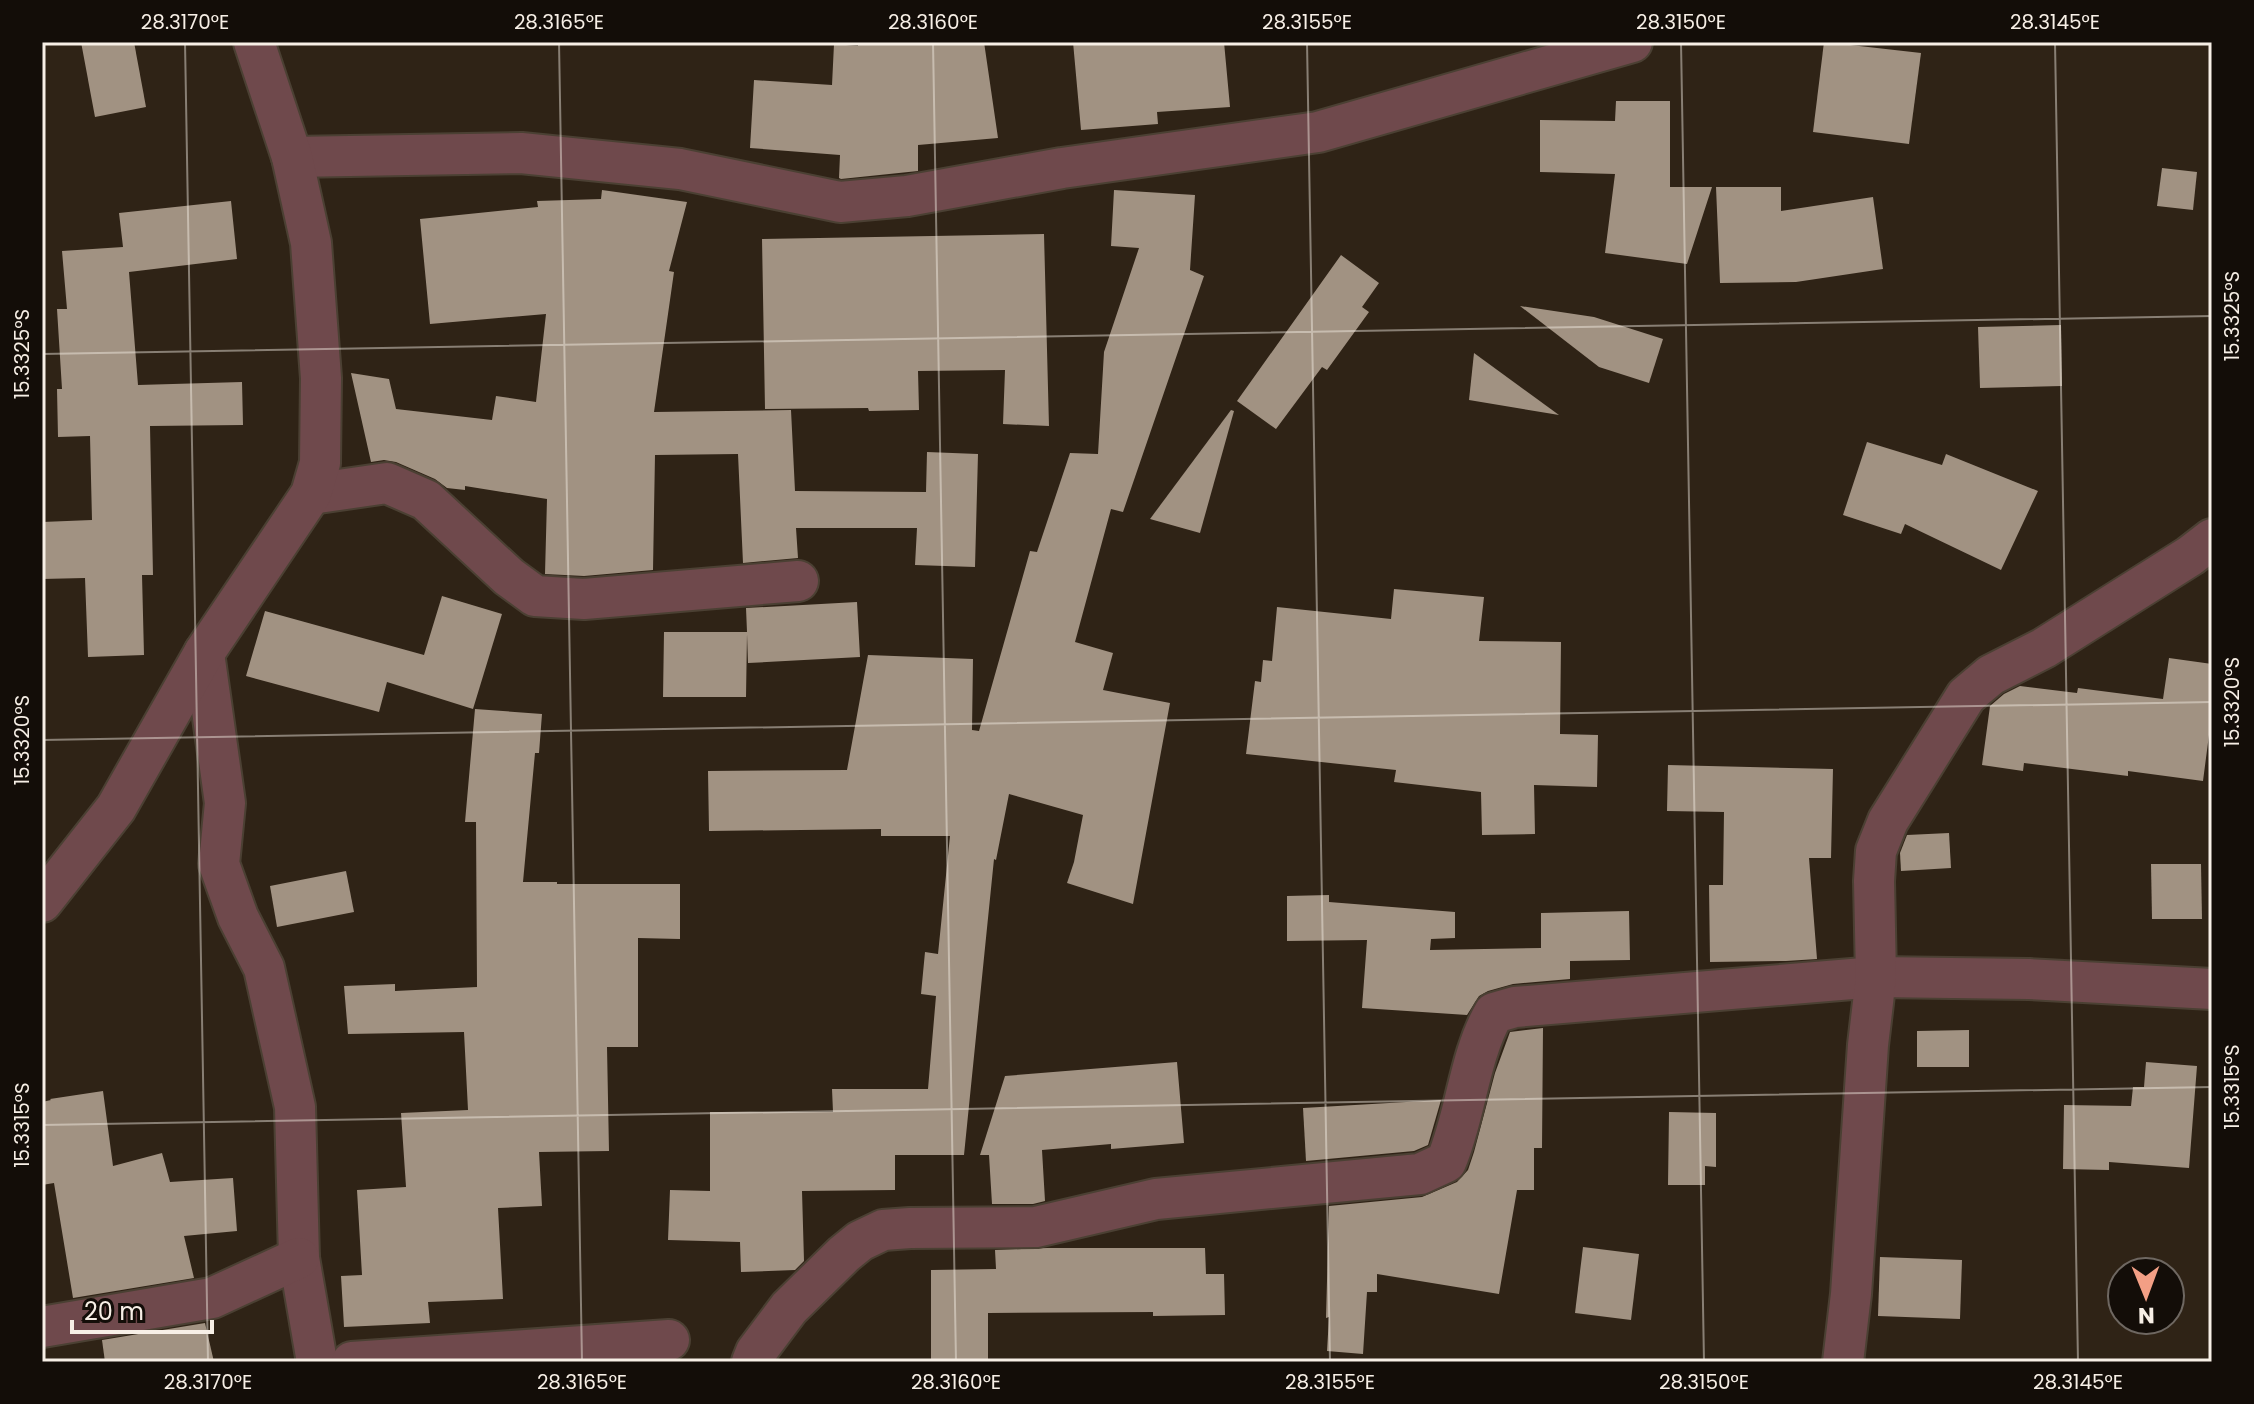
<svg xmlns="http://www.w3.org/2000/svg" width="2254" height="1404" viewBox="0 0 2254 1404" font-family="Poppins,sans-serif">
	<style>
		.building { fill: #a19282 }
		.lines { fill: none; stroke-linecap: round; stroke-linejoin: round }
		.street-casing { stroke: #4b4033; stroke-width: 44 }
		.street { stroke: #6f494c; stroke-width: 40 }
		.ticks { fill: none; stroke: #f7efe6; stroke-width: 2; stroke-opacity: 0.45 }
		.neatline { fill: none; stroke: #f7efe6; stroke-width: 3 }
		.ticks-label { font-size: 20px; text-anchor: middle; fill: #f7efe6 }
	</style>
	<rect width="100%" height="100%" fill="#2f2316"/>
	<!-- building -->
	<g class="building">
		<path d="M81,42H134L146,107L95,117Z"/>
		<path d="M858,42H984L998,138L918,145V171L841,179L839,178L840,155L750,148L754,80L832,85L834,44L858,46Z"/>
		<path d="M1073,42H1224L1230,107L1157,112L1158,124L1081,130Z"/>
		<path d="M1824,42L1921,53L1909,144L1813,132Z"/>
		<path d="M1616,101H1670V187H1712L1687,264L1605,253L1615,174L1540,172V120L1615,121Z"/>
		<path d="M2162,168L2197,172L2193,210L2157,206Z"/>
		<path d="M1716,187H1781V211L1873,197L1883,269L1796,282L1720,283Z"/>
		<path d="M602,190L687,202L669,271L674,272L654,412L791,410L795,491L926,492L927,452L978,454L975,567L915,565L917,528H796L798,558L743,563L738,454L655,455L653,570L584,576L545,574L547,499L465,486V490L447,488L435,479L396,462L384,460L371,462L351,373L389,379L396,409L492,420L496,396L536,402L546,314L430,324L420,219L538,207L537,201L601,199Z"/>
		<path d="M1114,190L1195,195L1190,270L1204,276L1123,512L1111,509L1075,642L1113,653L1103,690L1170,703L1133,904L1067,883L1074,862L1083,815L1009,794L996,860L994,859L964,1155H895V1190L802,1191L804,1261L795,1270L741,1272L740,1242L668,1240L670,1190L710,1191V1112H833L832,1089H928L936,996L921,994L925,952L938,954L950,836H881V829L709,831L708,771L847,770L868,655L973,659L972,730L979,731L1030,551L1037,552L1070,453L1098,454L1104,352L1139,248L1111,246Z"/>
		<path d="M231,201L237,259L129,272L138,385L242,382L243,425L150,426L153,575H142L144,655L88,657L85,578L42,579V522L92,520L90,436L58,437L57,389H62L57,309H67L62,251L123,247L119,213Z"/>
		<path d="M1044,234L1049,426L1003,424L1005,370L918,371L919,410L869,411L868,408L765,409L762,239Z"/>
		<path d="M1341,255L1379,283L1362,307L1369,312L1327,370L1322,367L1276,429L1237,401Z"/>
		<path d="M1520,306L1594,317L1663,339L1649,383L1599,367Z"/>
		<path d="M2061,325L2062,386L1980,388L1978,327Z"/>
		<path d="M1474,353L1559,415L1469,400Z"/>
		<path d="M1231,410L1234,411L1200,533L1150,519Z"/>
		<path d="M1867,442L1942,465L1946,454L2038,491L2001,570L1905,524L1901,534L1843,515Z"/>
		<path d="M1394,589L1484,597L1479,641L1561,642L1560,734L1598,735L1597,787L1534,785L1535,834L1482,835L1481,792L1394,782L1396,770L1246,754L1255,681L1261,682L1263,660L1272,661L1277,607L1391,619Z"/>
		<path d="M442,596L502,614L473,709L387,682L379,712L246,676L265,611L424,655Z"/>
		<path d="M857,602L860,657L748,663L747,634L746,697H663L664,632H747L746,608Z"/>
		<path d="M2169,658L2212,664V712L2203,781L2128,771V776L2024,763L2023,771L1982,765L1990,706L2004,694L2020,686L2077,693L2078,688L2163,699Z"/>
		<path d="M475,709L542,714L539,753H535L523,882H557V884H680V939L638,938V1047H607L609,1151L539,1152L542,1206L498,1208L503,1299L428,1302L430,1323L344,1327L341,1276L362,1275L357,1190L406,1187L401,1113L468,1110L464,1032L348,1034L344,986L395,984V991L477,987L476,822H465Z"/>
		<path d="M1668,765L1833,769L1831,858H1809L1817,959L1786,961L1710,962L1709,885H1723L1724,812L1667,811Z"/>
		<path d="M1949,833L1951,868L1901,871L1900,853L1907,835Z"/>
		<path d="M2151,864H2201L2202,919H2152Z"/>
		<path d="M346,871L354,912L277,927L270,886Z"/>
		<path d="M1329,895V902L1455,912V938L1431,939L1430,950L1541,948V913L1629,911L1630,960L1570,961V979L1513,984L1488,991L1479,996L1467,1015L1362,1008L1367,940L1287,941V896Z"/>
		<path d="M1543,1028L1542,1148H1534V1190H1517L1499,1294L1377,1274V1292H1367L1363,1354L1327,1351L1329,1317L1326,1318L1329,1206L1422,1197L1457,1182L1468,1170L1474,1152L1495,1073L1510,1032Z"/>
		<path d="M1969,1030V1067H1917V1031Z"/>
		<path d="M1177,1062L1184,1143L1111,1149V1144L1042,1150L1045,1201L1033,1204H992L989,1155H980L1005,1076Z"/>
		<path d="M2146,1062L2197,1066L2189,1168L2109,1162V1170L2063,1169L2064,1105L2131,1106L2133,1087H2144Z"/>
		<path d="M103,1091L113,1166L162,1153L170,1182L233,1178L237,1231L184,1236L194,1278L73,1298L54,1183L42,1185V1102L51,1100L50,1099Z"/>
		<path d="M1441,1100L1428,1145L1414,1151L1306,1161L1303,1108Z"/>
		<path d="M1669,1112L1716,1113V1167L1705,1166V1185H1668Z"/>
		<path d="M1583,1247L1639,1254L1631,1320L1575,1313Z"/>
		<path d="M1047,1248H1205L1206,1274H1224L1225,1315L1153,1316V1312L988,1313V1362H931V1270L996,1269L995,1250Z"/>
		<path d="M1880,1257L1962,1260L1960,1319L1878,1316Z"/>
		<path d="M205,1323L214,1362H105L102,1340Z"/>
	</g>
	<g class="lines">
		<defs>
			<g id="street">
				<path d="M292,157L521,153L680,169L840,202L907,196L1062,168L1318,132L1632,42"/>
				<path d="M311,494L387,483L426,500L509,577L535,596L584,599L798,581"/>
				<path d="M204,653L225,803L219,864L238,917L264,968L295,1107L299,1258L317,1362"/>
				<path d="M42,902L116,808L204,653L311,494L320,463L321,378L311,243L292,157L254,42"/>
				<path d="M42,1327L212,1298L299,1258"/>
				<path d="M352,1362L669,1340"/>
				<path d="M752,1362L756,1352L789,1308L844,1254L860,1241L883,1230L910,1228L1036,1227L1156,1199L1420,1174L1446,1162C1466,1115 1469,1056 1494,1013L1515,1007L1876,977L2029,979L2212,989"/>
				<path d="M1843,1362L1851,1294L1868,1045L1876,977L1874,881L1876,851L1888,821L1966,696L1991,675L2044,648L2190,556L2212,539"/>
			</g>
		</defs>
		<!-- street casing -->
		<use href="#street" class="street-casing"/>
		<!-- street -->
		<use href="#street" class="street"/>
	</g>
	<!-- ticks -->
	<path class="ticks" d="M185,42L208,1362M559,42L582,1362M933,42L956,1362M1307,42L1330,1362M1681,42L1704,1362M2055,42L2078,1362M42,354L2212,316M42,740L2212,702M42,1125L2212,1087"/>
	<!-- border -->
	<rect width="2254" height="1404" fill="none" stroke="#130d08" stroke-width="88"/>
	<!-- north arrow -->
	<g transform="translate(2146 1296) rotate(179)"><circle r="38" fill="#130d08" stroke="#6e6761" stroke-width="2"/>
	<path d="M0-6L14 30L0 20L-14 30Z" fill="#f39f85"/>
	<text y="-12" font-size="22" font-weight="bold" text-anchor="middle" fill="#f7efe6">N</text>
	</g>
	<!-- scale -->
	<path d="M72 1320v12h140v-12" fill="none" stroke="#f7efe6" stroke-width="4"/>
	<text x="84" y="1320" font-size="24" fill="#f7efe6" stroke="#130d08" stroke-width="6" paint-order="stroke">20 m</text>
	<rect x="44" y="44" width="2166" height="1316" class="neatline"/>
	<g class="ticks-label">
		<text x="185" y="29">28.3170°E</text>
		<text x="559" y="29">28.3165°E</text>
		<text x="933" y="29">28.3160°E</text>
		<text x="1307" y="29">28.3155°E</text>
		<text x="1681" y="29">28.3150°E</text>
		<text x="2055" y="29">28.3145°E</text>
		<text transform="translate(2232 316) rotate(-90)" y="7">15.3325°S</text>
		<text transform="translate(22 354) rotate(-90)" y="7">15.3325°S</text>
		<text transform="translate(2232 702) rotate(-90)" y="7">15.3320°S</text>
		<text transform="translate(22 740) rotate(-90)" y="7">15.3320°S</text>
		<text transform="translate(2232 1087) rotate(-90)" y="7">15.3315°S</text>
		<text transform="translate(22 1125) rotate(-90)" y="7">15.3315°S</text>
		<text x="208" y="1389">28.3170°E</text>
		<text x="582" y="1389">28.3165°E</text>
		<text x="956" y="1389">28.3160°E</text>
		<text x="1330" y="1389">28.3155°E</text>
		<text x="1704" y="1389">28.3150°E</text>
		<text x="2078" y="1389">28.3145°E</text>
	</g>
</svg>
